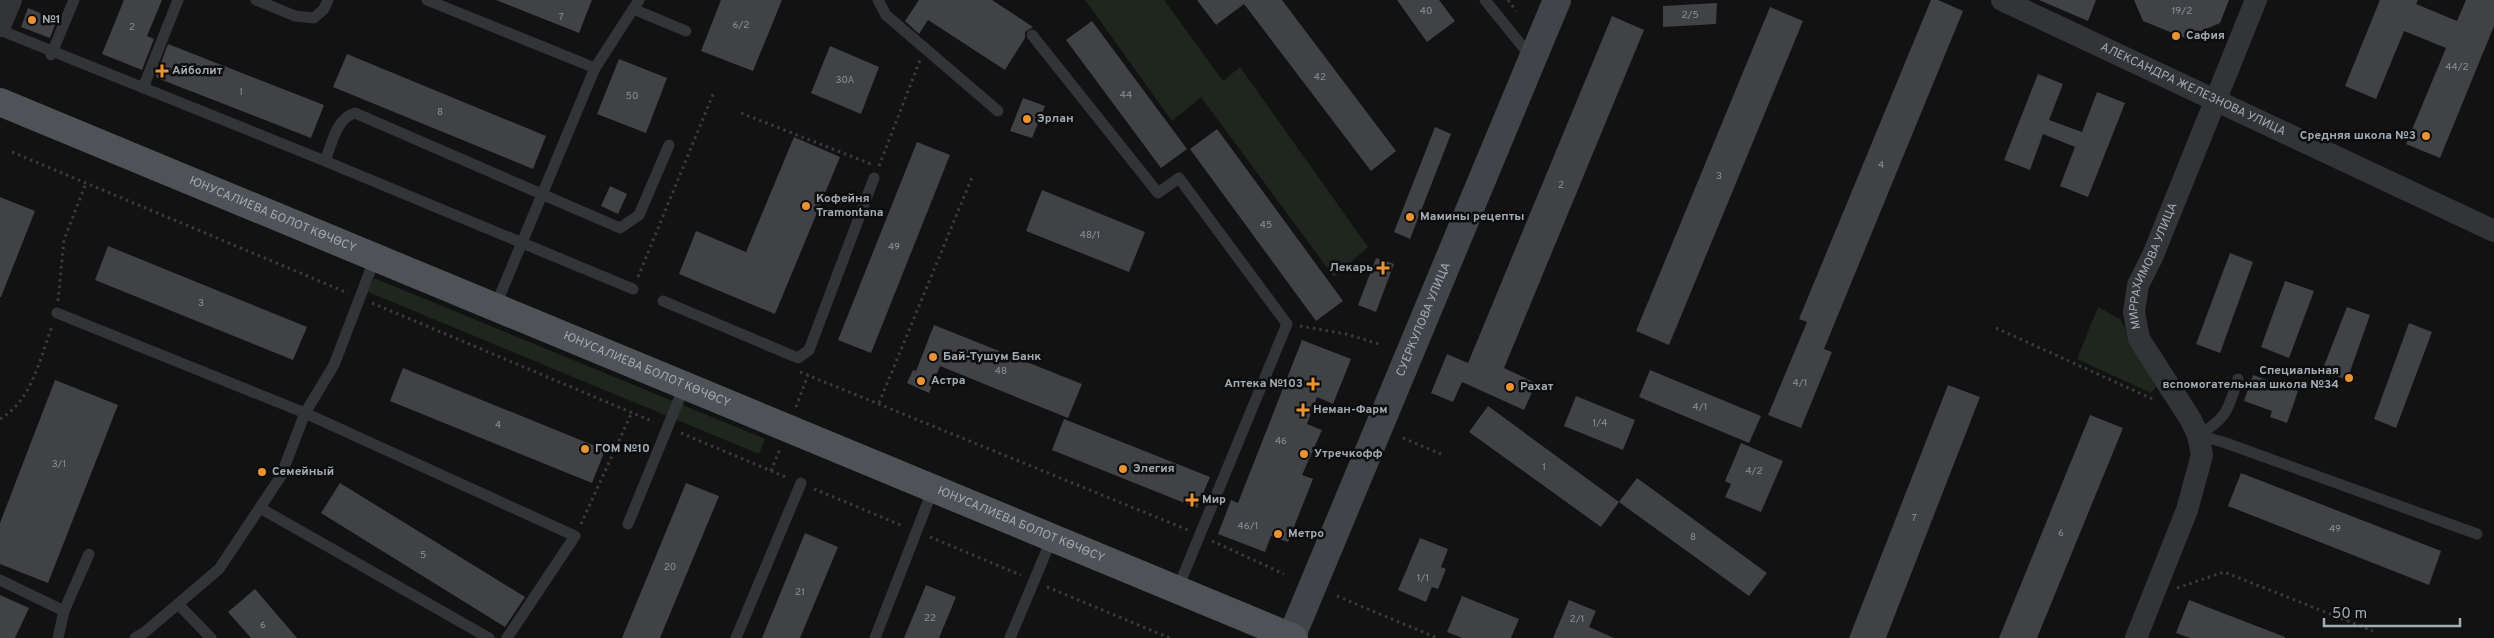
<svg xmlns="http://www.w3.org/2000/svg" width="2494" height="638" viewBox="0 0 2494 638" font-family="Overpass,sans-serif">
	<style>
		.green { fill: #1e261e }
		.building { fill: #414246 }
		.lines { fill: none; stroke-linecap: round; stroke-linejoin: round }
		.path { stroke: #393b3f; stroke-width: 3; stroke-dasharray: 2.5 4; stroke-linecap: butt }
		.service { stroke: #333438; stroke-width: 11 }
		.minor { stroke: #333438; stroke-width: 22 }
		.secondary { stroke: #414448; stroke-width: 28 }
		.primary { stroke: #4f5257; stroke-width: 28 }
		.poi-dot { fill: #ec9331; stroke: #0d0d0e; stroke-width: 2 }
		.labels { text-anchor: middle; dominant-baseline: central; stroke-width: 5; stroke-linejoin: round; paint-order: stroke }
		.number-label { font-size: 10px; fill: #8a9198 }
		.poi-label { font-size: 12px; font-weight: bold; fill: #a3abb3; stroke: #0d0d0e; text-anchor: start }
		.street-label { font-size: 12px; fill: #a3abb3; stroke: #0d0d0e }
	</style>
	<rect width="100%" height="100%" fill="#121213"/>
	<!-- green -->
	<g class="green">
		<path d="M1085,0H1164L1223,81L1240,67L1368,247L1334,277L1201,97L1172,121Z"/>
		<path d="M374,278L765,439L759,454L368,292Z"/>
		<path d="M2098,307L2120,319L2157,386L2151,393L2077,359Z"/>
	</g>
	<!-- building -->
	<g class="building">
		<path d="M124,0H162L147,36L154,39L142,70L102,54Z"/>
		<path d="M496,0H592L579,33Z"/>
		<path d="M721,0H782L753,71L701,51Z"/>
		<path d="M919,0H992L1033,27L1025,32V38L1005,70L928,20L919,34L905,21Z"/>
		<path d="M1197,0H1282L1396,151L1371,171L1244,4L1216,25Z"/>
		<path d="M1397,0H1439L1455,21L1427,42Z"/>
		<path d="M1931,0H1938L1963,11L1824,349L1832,352L1801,428L1768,415L1807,322L1799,319Z"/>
		<path d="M2039,0H2096L2088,21Z"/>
		<path d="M2134,0H2229L2220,23L2185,38L2143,21Z"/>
		<path d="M2380,0H2418L2416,4L2457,21L2466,0H2494V26L2440,158L2406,144L2446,48L2404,31L2376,99L2345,86Z"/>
		<path d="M1717,3L1716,24L1663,27V6Z"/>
		<path d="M1770,7L1803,21L1669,345L1636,331Z"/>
		<path d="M28,8L57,20L50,38L21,27Z"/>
		<path d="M1612,16L1644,30L1504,368L1536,383L1524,410L1462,382L1453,402L1431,393L1447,354L1468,363Z"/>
		<path d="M1092,21L1187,149L1161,168L1066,40Z"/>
		<path d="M168,44L324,105L311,138L157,78L156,76Z"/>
		<path d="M830,46L879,67L861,114L811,93Z"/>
		<path d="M347,54L546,136L533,169L333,87Z"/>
		<path d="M619,59L667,78L646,133L597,114Z"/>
		<path d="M2038,74L2063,84L2049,120L2082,132L2097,92L2125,103L2088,197L2060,186L2075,147L2043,134L2030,170L2004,160Z"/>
		<path d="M1023,98L1045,106L1032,138L1010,131Z"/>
		<path d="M1435,127L1451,134L1410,239L1394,232Z"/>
		<path d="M1217,129L1343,301L1316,321L1190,149Z"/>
		<path d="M794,137L840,157L775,314L679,274L696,231L746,252Z"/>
		<path d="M917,142L950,155L871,353L838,340Z"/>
		<path d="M610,186L627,194L618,214L601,206Z"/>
		<path d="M1042,190L1145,232L1129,272L1026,231Z"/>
		<path d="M0,197L35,211L1,297H0Z"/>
		<path d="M108,246L307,327L293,360L95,280Z"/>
		<path d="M2230,253L2253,262L2220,353L2196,344Z"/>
		<path d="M1376,258L1394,264L1376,312L1358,305Z"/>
		<path d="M2285,281L2314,291L2289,358L2261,347Z"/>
		<path d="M2347,307L2370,315L2347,380L2322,371Z"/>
		<path d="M2409,323L2432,332L2396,428L2374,419Z"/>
		<path d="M934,325L1082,384L1068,418L940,366L929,393L907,383L913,370L916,371Z"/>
		<path d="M1302,340L1351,359L1333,404L1317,397L1307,424L1322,430L1302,475L1313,479L1288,542L1271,536L1265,552L1218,534L1231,500L1238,503Z"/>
		<path d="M403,368L605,450L592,483L390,401Z"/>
		<path d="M1650,370L1761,416L1749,443L1639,397Z"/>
		<path d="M2253,375L2298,391L2287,423L2270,417L2272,411L2244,401Z"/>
		<path d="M55,380L118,405L48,583L0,564V523Z"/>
		<path d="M1948,385L1980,397L1886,638H1849Z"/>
		<path d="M1576,396L1635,420L1623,450L1564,426Z"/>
		<path d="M1488,406L1619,502L1601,527L1469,432Z"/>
		<path d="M2090,415L2123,428L2037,638H1999Z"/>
		<path d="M1064,419L1210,477L1197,508L1052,450Z"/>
		<path d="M1741,443L1783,461L1761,512L1725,497L1731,484L1725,481Z"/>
		<path d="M2241,473L2441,551L2429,585L2228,506Z"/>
		<path d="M1637,478L1767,573L1749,596L1619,502Z"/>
		<path d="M340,483L525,597L505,627L321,513Z"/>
		<path d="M686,483L719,496L660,638H622Z"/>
		<path d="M805,533L838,547L800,638H762Z"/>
		<path d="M1420,538L1448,549L1441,567L1446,569L1438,589L1432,587L1426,602L1398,590Z"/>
		<path d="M926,585L956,597L939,638H904Z"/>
		<path d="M255,589L297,638H251L228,612Z"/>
		<path d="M0,595L29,608L15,638H0Z"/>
		<path d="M1462,596L1519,619L1511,638H1462L1447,632Z"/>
		<path d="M1569,600L1596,611L1589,627L1614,638H1553Z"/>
		<path d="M2189,600L2285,637V638H2190L2176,633Z"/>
	</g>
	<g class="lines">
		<!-- path -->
		<g class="path">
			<path d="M1508,0L1516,11"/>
			<path d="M741,113L871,164"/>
			<path d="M12,152L348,293"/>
			<path d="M879,166L920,60"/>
			<path d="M638,277L714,92"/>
			<path d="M58,301L64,240L86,183"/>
			<path d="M372,303L654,422"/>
			<path d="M1300,326L1346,334L1379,344"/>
			<path d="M1996,328L2155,400"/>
			<path d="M800,372L1188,530"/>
			<path d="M879,403L973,175"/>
			<path d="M796,407L808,375"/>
			<path d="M0,419C32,400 40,359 52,326"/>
			<path d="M681,433L788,478"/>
			<path d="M1403,438L1441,454"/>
			<path d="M771,471L780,449"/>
			<path d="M814,489L903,526"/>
			<path d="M581,524L632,412"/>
			<path d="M930,537L1021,575"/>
			<path d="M1212,541L1284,574"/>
			<path d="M1047,587L1170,638"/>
			<path d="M2177,588L2224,572L2373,631"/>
			<path d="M1337,596L1437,638"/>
		</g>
		<!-- service -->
		<g class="service">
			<path d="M256,0L295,16L314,18L324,9L328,0"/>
			<path d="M427,0L595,68"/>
			<path d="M878,0L886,15L998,111"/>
			<path d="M1485,0L1531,57"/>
			<path d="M633,9L686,31"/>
			<path d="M0,30L325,161C332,144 336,118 355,113L620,228L639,215L669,145"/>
			<path d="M1032,35L1158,193L1179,178L1287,324L1177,590"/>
			<path d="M51,55L74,0"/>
			<path d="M143,88L178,0"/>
			<path d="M325,161L633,289"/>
			<path d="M663,301L798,358L809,350L874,178"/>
			<path d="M495,307L595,68L639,0"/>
			<path d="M57,313L305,413L575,536L507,638"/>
			<path d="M2198,435L2226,443L2477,534"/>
			<path d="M2198,435C2228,418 2228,409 2238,379"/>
			<path d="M260,508L489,638"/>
			<path d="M628,524L684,387"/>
			<path d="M0,580L64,611"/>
			<path d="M178,604L211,638"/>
			<path d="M58,638L64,611L89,554"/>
			<path d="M135,638L145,632L219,569L281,476L305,413L334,365L375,258"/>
			<path d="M736,638L801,483"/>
			<path d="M875,638L933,489"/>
			<path d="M1010,638L1052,538"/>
		</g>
		<!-- minor -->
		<g class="minor">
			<path id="s1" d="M2002,0L2494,231"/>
			<path d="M0,26L11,0"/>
			<path id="s2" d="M2136,638L2187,510L2202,455L2198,435L2191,420L2139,339L2134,312L2138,285L2153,255L2256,0"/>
		</g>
		<!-- secondary -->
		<path class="secondary" id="s3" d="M1291,638L1557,0"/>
		<!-- primary -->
		<path class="primary" id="s4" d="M0,102L1294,638"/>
	</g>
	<!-- markers -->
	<g class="poi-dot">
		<circle cx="32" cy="20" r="5"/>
		<circle cx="2176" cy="36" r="5"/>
		<path d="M159.5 63.5h5v5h5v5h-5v5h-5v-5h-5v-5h5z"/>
		<circle cx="1027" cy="119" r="5"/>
		<circle cx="2426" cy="136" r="5"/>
		<circle cx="806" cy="206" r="5"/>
		<circle cx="1410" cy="217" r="5"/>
		<path d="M1380.5 260.5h5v5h5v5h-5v5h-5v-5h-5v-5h5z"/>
		<circle cx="933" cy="357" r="5"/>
		<circle cx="2349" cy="378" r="5"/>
		<circle cx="921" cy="381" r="5"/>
		<path d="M1310.5 376.5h5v5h5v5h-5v5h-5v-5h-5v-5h5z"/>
		<circle cx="1510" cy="387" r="5"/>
		<path d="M1300.5 402.5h5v5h5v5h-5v5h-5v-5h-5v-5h5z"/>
		<circle cx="585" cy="449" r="5"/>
		<circle cx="1304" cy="454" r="5"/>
		<circle cx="1123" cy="469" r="5"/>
		<circle cx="262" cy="472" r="5"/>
		<path d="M1189.5 492.5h5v5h5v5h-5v5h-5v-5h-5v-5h5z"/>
		<circle cx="1278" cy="534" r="5"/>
	</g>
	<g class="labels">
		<!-- number labels -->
		<g class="number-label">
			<text x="1426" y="11">40</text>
			<text x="2182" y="11">19/2</text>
			<text x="1690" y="15">2/5</text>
			<text x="561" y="17">7</text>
			<text x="741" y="25">6/2</text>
			<text x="132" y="27">2</text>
			<text x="2457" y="67">44/2</text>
			<text x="1320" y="77">42</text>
			<text x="845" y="80">30А</text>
			<text x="241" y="92">1</text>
			<text x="1126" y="95">44</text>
			<text x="632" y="96">50</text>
			<text x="440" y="112">8</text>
			<text x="1881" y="165">4</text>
			<text x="1719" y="176">3</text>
			<text x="1561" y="185">2</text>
			<text x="1266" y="225">45</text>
			<text x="1090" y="235">48/1</text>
			<text x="894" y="247">49</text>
			<text x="201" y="303">3</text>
			<text x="1001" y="371">48</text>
			<text x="1800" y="383">4/1</text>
			<text x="1700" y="407">4/1</text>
			<text x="1600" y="423">1/4</text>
			<text x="498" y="425">4</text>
			<text x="1281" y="441">46</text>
			<text x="59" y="464">3/1</text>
			<text x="1544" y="467">1</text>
			<text x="1754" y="471">4/2</text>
			<text x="1914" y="518">7</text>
			<text x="1248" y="526">46/1</text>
			<text x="2335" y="529">49</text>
			<text x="2061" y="533">6</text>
			<text x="1693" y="537">8</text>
			<text x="423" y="555">5</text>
			<text x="670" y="567">20</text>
			<text x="1423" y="578">1/1</text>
			<text x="800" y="592">21</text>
			<text x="930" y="618">22</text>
			<text x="1577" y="619">2/1</text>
			<text x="263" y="625">6</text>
		</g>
		<!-- poi labels -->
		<g class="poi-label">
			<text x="42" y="20">№1</text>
			<text x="2186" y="36">Сафия</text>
			<text x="172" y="71">Айболит</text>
			<text x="1037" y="119">Эрлан</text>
			<text x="2416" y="136" text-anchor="end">Средняя школа №3</text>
			<text x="816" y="199">Кофейня<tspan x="816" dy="14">Tramontana</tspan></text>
			<text x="1420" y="217">Мамины рецепты</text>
			<text x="1373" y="268" text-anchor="end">Лекарь</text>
			<text x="943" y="357">Бай-Тушум Банк</text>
			<text x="2339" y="371" text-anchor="end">Специальная<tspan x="2339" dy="14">вспомогательная школа №34</tspan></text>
			<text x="931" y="381">Астра</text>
			<text x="1303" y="384" text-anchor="end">Аптека №103</text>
			<text x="1520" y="387">Рахат</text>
			<text x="1313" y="410">Неман-Фарм</text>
			<text x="595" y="449">ГОМ №10</text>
			<text x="1314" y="454">Утречкофф</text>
			<text x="1133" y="469">Элегия</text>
			<text x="272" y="472">Семейный</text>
			<text x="1202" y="500">Мир</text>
			<text x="1288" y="534">Метро</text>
		</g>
		<!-- street labels -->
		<g class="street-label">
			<text stroke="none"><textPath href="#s1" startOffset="211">АЛЕКСАНДРА ЖЕЛЕЗНОВА УЛИЦА</textPath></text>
			<text stroke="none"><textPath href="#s4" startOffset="295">ЮНУСАЛИЕВА БОЛОТ КӨЧӨСҮ</textPath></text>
			<text stroke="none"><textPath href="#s2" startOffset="405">МИРРАХИМОВА УЛИЦА</textPath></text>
			<text stroke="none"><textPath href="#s3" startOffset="345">СУЕРКУЛОВА УЛИЦА</textPath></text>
			<text stroke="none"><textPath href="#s4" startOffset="700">ЮНУСАЛИЕВА БОЛОТ КӨЧӨСҮ</textPath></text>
			<text stroke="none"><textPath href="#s4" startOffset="1105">ЮНУСАЛИЕВА БОЛОТ КӨЧӨСҮ</textPath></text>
		</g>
	</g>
	<!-- scale -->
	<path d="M2324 618v8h136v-8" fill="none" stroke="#a3abb3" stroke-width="2.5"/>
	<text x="2332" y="618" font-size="15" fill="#a3abb3" stroke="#0d0d0e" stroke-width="4" paint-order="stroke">50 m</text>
</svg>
